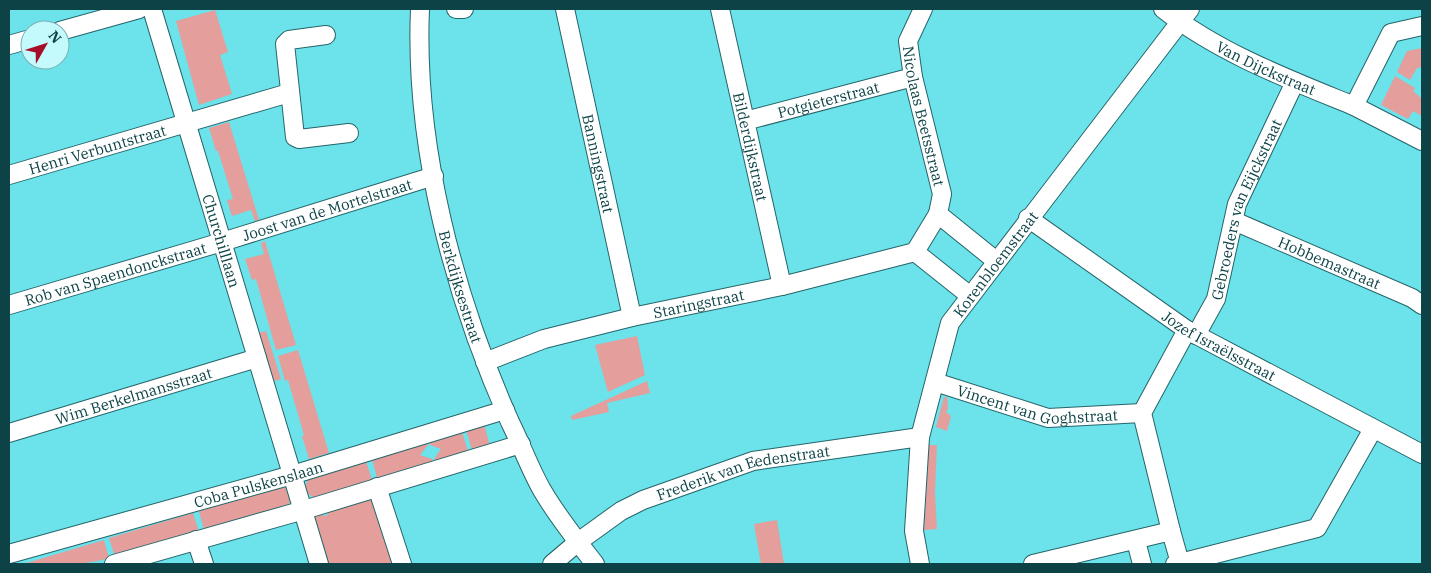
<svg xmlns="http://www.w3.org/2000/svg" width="1431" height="573" viewBox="0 0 1431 573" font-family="'IBM Plex Serif',serif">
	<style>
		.green { fill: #e49e9b }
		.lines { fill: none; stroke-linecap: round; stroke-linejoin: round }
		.minor-casing { stroke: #256569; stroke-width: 20 }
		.minor { stroke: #fff; stroke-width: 18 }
		.labels { text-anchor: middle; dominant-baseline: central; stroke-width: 4; stroke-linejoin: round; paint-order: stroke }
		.street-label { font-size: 15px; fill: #0d4346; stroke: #c5fafd }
	</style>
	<rect width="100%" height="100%" fill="#6ce2eb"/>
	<!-- green -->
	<g class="green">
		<path d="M215,10L228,52L220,55L232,94L199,105L176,21Z"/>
		<path d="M1422,48V67L1417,68L1410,80L1397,72L1407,51Z"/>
		<path d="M1395,76L1415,88L1413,91L1422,99V116L1413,111L1408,119L1381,105Z"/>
		<path d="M229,122L259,220L255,221L251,210L232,216L227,200L233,199L218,151H216L209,128Z"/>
		<path d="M265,241L296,345L276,350L256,279L252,280L245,259L264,254L261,243Z"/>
		<path d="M266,331L281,379L269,383L254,334Z"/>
		<path d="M637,336L645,375L608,392L595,345Z"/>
		<path d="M298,350L329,453L309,459L302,436L304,435L288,380L285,381L278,356Z"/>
		<path d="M647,381L650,393L607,403L609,412L572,420L571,416Z"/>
		<path d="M944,397H947L948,409L946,412L951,416L947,431L936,427Z"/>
		<path d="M484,424L490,446L472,450L466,430Z"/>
		<path d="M462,432L468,451L435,461L434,459L441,449L430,445L429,442Z"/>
		<path d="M427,443L428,445L420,455L432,459L433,462L377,478L372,459Z"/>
		<path d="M929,445H937L935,493L937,529L924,530Z"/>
		<path d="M366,461L372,480L314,498L306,492L305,485L310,478Z"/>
		<path d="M282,487L289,489L291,501L286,507L204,530L199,511Z"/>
		<path d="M373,498L394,564H326L312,517L322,514L323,516L328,515L327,512Z"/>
		<path d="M193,513L199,532L115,557L109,538Z"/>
		<path d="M777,520L784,564H761L754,524Z"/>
		<path d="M104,540L109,558C85,566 52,564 23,564Z"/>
	</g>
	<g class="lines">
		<defs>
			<g id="minor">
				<path id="s1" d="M152,9L319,564"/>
				<path id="s2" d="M420,9C414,147 454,296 510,422C521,444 530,469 542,490C557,516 577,541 595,564"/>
				<path d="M456,9H464"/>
				<path id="s3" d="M565,9L632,317"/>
				<path id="s4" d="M720,9L782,286"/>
				<path id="s5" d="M923,9L908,41L913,77L942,194L938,214L995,260"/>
				<path id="s6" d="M1163,9C1219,53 1288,79 1354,106"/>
				<path d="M1422,26L1391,33L1354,106L1422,141"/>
				<path d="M60,31L139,9"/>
				<path d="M326,35L289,40L285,44L295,137L299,139L349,133"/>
				<path d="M9,45L30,39"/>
				<path id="s7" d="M745,121L913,77"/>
				<path id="s8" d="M9,175L289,93"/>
				<path id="s9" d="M1028,218L1187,330L1422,454"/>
				<path id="s10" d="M1234,221L1412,298L1422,305"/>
				<path d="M915,252L969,295"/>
				<path id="s11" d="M9,305L222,242L434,176"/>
				<path id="s12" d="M1196,335L1216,299L1237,204L1295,82"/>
				<path id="s13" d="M485,362L544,339L632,317L782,286L915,252L938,214"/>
				<path id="s14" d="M935,382L1048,418L1142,413"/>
				<path id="s15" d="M9,433L257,358"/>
				<path d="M377,487L402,564"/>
				<path d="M1171,531L1142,413L1187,330"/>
				<path d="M196,540L204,564"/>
				<path d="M1136,541L1142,564"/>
				<path id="s16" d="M9,554L292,475L505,410"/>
				<path d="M1180,563L1317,528L1373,429"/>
				<path d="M114,564L304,510L521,444"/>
				<path id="s17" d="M552,564L578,542L621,511L643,500L753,461L920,437"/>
				<path id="s18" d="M920,564L914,531L920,437L950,323L1190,9"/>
				<path d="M1033,564L1171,531L1180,563L1175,564"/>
			</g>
		</defs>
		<!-- minor casing -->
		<use href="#minor" class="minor-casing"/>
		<!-- minor -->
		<use href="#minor" class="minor"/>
	</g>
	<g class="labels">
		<!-- street labels -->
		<g class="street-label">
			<text stroke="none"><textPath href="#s6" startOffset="119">Van Dijckstraat</textPath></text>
			<text stroke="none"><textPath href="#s7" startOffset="86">Potgieterstraat</textPath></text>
			<text stroke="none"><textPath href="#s5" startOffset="112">Nicolaas Beetsstraat</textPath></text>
			<text stroke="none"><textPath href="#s4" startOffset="141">Bilderdijkstraat</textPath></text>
			<text stroke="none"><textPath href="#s8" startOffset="92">Henri Verbuntstraat</textPath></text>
			<text stroke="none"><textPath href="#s3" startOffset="158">Banningstraat</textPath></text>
			<text stroke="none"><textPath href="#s11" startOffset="332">Joost van de Mortelstraat</textPath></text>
			<text stroke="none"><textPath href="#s12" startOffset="136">Gebroeders van Eijckstraat</textPath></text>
			<text stroke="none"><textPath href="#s1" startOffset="242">Churchilllaan</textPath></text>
			<text stroke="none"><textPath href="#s10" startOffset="104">Hobbemastraat</textPath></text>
			<text stroke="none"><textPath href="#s18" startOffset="320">Korenbloemstraat</textPath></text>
			<text stroke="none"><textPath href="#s11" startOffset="111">Rob van Spaendonckstraat</textPath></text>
			<text stroke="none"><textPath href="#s2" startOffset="282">Berkdijksestraat</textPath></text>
			<text stroke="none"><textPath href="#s13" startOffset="222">Staringstraat</textPath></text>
			<text stroke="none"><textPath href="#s9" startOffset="230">Jozef Israëlsstraat</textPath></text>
			<text stroke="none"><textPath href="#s15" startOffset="130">Wim Berkelmansstraat</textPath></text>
			<text stroke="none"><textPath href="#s14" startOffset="106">Vincent van Goghstraat</textPath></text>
			<text stroke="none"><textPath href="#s17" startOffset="216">Frederik van Eedenstraat</textPath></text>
			<text stroke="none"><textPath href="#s16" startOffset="259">Coba Pulskenslaan</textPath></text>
		</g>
	</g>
	<!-- border -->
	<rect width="1431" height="573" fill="none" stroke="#0d4346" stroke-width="20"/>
	<!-- north arrow -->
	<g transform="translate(45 45) rotate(51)"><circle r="24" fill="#c5fafd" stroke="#7bb1b4"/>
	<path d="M0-4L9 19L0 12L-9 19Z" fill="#a60d27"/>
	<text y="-8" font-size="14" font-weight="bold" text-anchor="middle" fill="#0d4346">N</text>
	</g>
</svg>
